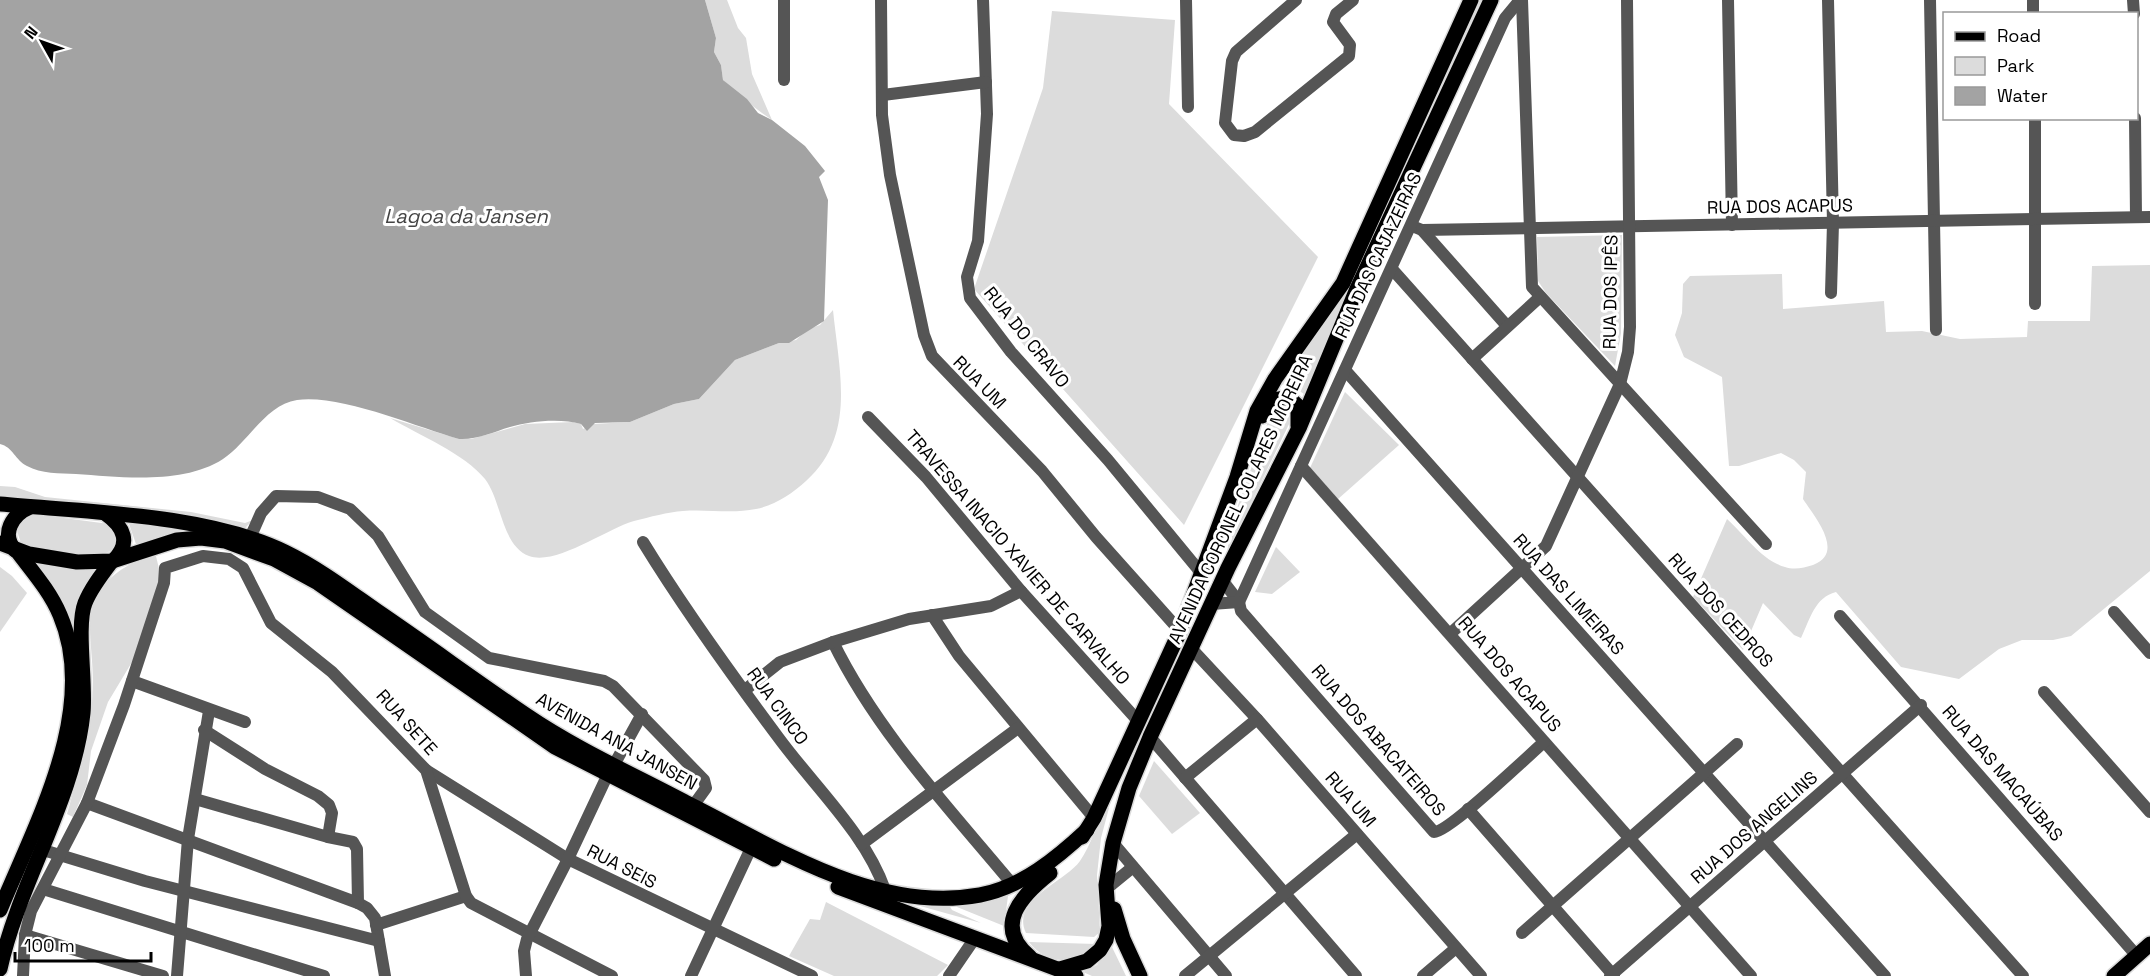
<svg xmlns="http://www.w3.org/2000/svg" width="2150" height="976" viewBox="0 0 2150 976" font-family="'Space Grotesk',sans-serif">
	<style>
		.green { fill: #dcdcdc }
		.water { fill: #a3a3a3 }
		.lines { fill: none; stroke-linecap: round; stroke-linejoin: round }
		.major-casing { stroke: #dbdbdb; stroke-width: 18 }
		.minor { stroke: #555; stroke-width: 12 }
		.major { stroke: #000; stroke-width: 15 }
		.labels { text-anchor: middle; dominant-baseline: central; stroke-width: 6; stroke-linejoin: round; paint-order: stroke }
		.street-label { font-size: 18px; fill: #000; stroke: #fff }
		.water-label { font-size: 20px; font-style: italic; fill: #444; stroke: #fff }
	</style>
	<rect width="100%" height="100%" fill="#fff"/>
	<!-- green -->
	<g class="green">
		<path d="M705,0H727L738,28L746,38L752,74L772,120C755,109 738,94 723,80L721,65L714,52L716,38Z"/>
		<path d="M1476,0H1484L1307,396L1295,388L1280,384L1341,297Z"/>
		<path d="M1052,11L1175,20L1169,104L1318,257L1184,525L974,289L1043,88Z"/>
		<path d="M1622,235L1621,333L1615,366L1546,293L1538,281L1537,237Z"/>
		<path d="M2150,265V571L2071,636L2053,640H2022L1999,649L1959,679L1901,667L1836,592C1815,597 1810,619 1801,638L1794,635L1763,603L1743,650L1693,597L1727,519C1744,534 1762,561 1785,567C1794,570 1804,568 1813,565C1846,553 1814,516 1803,499L1806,472L1794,460L1781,453L1739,466H1729L1722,377L1684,357L1675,335L1682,313L1683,284L1690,276L1782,274L1783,309L1884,301L1886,332L1922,331L1960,339L2027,337L2028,321H2090L2092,266Z"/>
		<path d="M833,310C839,371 857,435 806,481C792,494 775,505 756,509C732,514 707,509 683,511C668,512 650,517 634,521C606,529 556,566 529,556C501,545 502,501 485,479C465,454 419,435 390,418L459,439H471L525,424L573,422L581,424L583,429L593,424L630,422L674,404L699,399L735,360L779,343L796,340L808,329L820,325Z"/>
		<path d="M1345,392L1399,445L1338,499L1310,468Z"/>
		<path d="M1284,406L1292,414L1291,420L1229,549L1223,547L1270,416L1275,408Z"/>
		<path d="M0,486L15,487L45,497L191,512L245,523L253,520L243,530L0,498Z"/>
		<path d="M34,514L109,524L117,531L116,548C90,565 52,551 23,546C14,530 16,520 34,514Z"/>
		<path d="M128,521L179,527L185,533L137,547Z"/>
		<path d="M1276,547L1300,572L1272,594L1255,592Z"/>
		<path d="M155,552L161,577L138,652L108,702L91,751L87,785L73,817L67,814C76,781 87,747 91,712C102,631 57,594 155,552Z"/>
		<path d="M33,560L102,567L76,633L69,629Z"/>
		<path d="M0,567L12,576L27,593L0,632Z"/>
		<path d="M1154,761L1200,813L1172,834L1139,796Z"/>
		<path d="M1105,807L1109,808L1101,838L1097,875L1100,932L1094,937L1026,933C1010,900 1065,882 1080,861C1091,845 1097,824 1105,807Z"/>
		<path d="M1008,896L1004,926L957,907V905Z"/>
		<path d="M826,902L948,965L937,976H834L789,956L810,919L820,920Z"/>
		<path d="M913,904L949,905L952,910L981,923Z"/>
		<path d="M1029,942L1096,944C1076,964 1048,967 1029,942Z"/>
		<path d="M1111,945L1126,976H1092L1083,972L1097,965Z"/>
	</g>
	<!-- water -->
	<path class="water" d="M0,0H705L716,38L714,52L721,65L723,80L747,99L758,113L772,120L805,146L825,171L819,177L828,200L824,321L789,343H779L735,360L699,399L674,404L630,422L595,423L587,431L581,424C560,418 530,421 510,427C493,432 477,440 459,439C416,427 341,394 297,400C265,405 248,443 223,459C183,485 120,477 76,474C60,473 41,474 27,466C15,460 13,447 0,444Z"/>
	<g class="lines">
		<defs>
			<g id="major">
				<path d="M1262,416L1274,400L1288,397L1298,406V426"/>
				<path d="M0,504C87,512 207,514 285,552C318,568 347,590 377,611C427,645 476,681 526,715C576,749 632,774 685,802C775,847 875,914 980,895C1022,887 1057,858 1087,830"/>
				<path d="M106,514C124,527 131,543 114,560"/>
				<path d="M0,543L29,554L77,562L112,561L177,540L201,538L225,541L274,559L318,583L555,747L774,859"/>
				<path d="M15,550C0,534 13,514 30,507"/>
				<path d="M1082,837L1094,818L1180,631L1237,477L1257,411L1275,379L1343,283L1471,0"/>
				<path d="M838,887L1076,976"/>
				<path d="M1114,909L1123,939L1140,976"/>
				<path d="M0,910C35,824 100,709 60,615C50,591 32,571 17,551"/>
				<path d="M1030,957C992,926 1022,895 1050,873"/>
				<path d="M0,969C19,882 74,800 83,713C86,683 76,626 85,603C91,588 102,574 112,561"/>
				<path d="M1060,969L1087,961L1100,950L1106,940L1109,926L1106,885L1113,843L1129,788L1150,737L1228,568L1300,426L1356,291L1491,0"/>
				<path d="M2114,976L2150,944"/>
			</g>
		</defs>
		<!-- major casing -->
		<use href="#major" class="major-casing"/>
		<!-- minor -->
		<g class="minor">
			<path d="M784,0V80"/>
			<path d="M881,0L882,115L890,175L924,335L932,356L1042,471L1096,537L1180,631"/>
			<path d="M983,0L987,114L978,241L967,277L970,298L1011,352L1108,460L1202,574"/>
			<path d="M1186,0L1188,107"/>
			<path d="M1296,0L1236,52L1232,61L1225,123L1234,135L1244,136L1255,132L1349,56L1350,45L1333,22L1336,14L1353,0"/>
			<path d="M1522,0L1532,287L1766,544"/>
			<path d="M1728,0L1732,225"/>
			<path d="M1828,0L1833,223L1831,293"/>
			<path d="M1930,0L1936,330"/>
			<path d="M2033,0V14"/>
			<path d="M2133,0L2134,14"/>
			<path d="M883,95L986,82"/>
			<path d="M2035,118V304"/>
			<path d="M2135,118L2136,217"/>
			<path d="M1412,226L1422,230L2150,217"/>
			<path d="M1422,230L1507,326"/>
			<path d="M1392,269L2023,976"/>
			<path d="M1472,359L1540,297"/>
			<path d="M1345,370L1885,976"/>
			<path d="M868,417L926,477L1021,591L1139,722"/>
			<path d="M1301,466L1751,976"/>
			<path d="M250,538L261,513L276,496L318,497L350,509L378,536L425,612L489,658L604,681L613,686L704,780L706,788L693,806"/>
			<path d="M643,542C684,609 731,674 778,737C813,785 866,834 885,890"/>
			<path d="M1222,580L1239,602L1241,611L1434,832C1449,832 1528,756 1544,742"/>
			<path d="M1239,602L1505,18L1520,0"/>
			<path d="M1211,604L1239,602"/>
			<path d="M2114,612L2150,653"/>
			<path d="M932,615L959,656L1094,818"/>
			<path d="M1840,616L2137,956"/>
			<path d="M1451,633L1546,546L1620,384L1628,352L1630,327L1627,0"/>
			<path d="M833,642C877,732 949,808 1013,885"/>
			<path d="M1191,648L1257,719L1481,976"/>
			<path d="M132,681L245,722"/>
			<path d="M745,690L780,662L833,642L909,619L991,606L1021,591"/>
			<path d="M2044,692L2150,812"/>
			<path d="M204,730L265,769L318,796L329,805L332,813L328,837"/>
			<path d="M1150,737L1356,976"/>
			<path d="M614,765L642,714"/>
			<path d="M426,770L568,859L812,976"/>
			<path d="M1185,778L1257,719"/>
			<path d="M195,799L328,837L353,842L357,849L358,903L367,908L375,918L385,976"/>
			<path d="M87,803L358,903"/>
			<path d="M1468,809L1614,976"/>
			<path d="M1113,843L1226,976"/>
			<path d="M862,844L1018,728"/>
			<path d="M40,849L145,881L379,941"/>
			<path d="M1111,885L1133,867"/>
			<path d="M43,889L324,976"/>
			<path d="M376,925L466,896"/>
			<path d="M1522,933L1737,744"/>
			<path d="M25,935L163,976"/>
			<path d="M23,976L25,935L31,911L87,803L124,705L164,583L165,568L203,556L229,559L243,568L271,623L332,672L426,770L466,896L471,903L612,976"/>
			<path d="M177,976L188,839L209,711"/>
			<path d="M526,976L524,951L527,939L568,859L608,774"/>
			<path d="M691,976L751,848"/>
			<path d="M949,976L975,938"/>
			<path d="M1185,976L1357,834"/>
			<path d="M1423,976L1456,948"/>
			<path d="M1610,976L1921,705"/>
		</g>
		<!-- major -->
		<use href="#major" class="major"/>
	</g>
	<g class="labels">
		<!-- street labels -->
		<g class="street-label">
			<text transform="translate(1780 206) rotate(-1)">RUA DOS ACAPUS</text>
			<text transform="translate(1378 255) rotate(-65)">RUA DAS CAJAZEIRAS</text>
			<text transform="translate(1610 292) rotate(-89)">RUA DOS IPÊS</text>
			<text transform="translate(1027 337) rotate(51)">RUA DO CRAVO</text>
			<text transform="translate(980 382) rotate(45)">RUA UM</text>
			<text transform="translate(1240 499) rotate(-65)">AVENIDA CORONEL COLARES MOREIRA</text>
			<text transform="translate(1018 557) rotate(49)">TRAVESSA INACIO XAVIER DE CARVALHO</text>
			<text transform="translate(1569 594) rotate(48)">RUA DAS LIMEIRAS</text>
			<text transform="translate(1721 610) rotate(48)">RUA DOS CEDROS</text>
			<text transform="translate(1510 674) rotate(49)">RUA DOS ACAPUS</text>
			<text transform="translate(778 706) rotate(54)">RUA CINCO</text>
			<text transform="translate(407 722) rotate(48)">RUA SETE</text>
			<text transform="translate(1379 740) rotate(49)">RUA DOS ABACATEIROS</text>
			<text transform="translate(617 741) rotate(29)">AVENIDA ANA JANSEN</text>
			<text transform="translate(2003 773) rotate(49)">RUA DAS MACAÚBAS</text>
			<text transform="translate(1351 799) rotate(49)">RUA UM</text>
			<text transform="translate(1754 827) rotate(-41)">RUA DOS ANGELINS</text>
			<text transform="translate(622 866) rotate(27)">RUA SEIS</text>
		</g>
		<!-- water labels -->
		<g class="water-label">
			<text x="466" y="216">Lagoa da Jansen</text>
		</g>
	</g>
	<!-- legend -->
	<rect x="1943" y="12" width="195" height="108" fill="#ffffff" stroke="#999999" stroke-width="1.5"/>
	<rect x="1955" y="32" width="30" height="9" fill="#000000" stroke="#999999" stroke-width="1.5"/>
	<text x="1997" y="42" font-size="18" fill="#000000">Road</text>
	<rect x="1955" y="57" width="30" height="18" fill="#dcdcdc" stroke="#999999" stroke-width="1.5"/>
	<text x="1997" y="72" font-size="18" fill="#000000">Park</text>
	<rect x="1955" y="87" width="30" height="18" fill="#a3a3a3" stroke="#999999" stroke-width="1.5"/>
	<text x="1997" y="102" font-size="18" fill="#000000">Water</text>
	<!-- north arrow -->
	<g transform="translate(42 42) rotate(310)" stroke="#ffffff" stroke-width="4.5" paint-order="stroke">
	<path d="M0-4.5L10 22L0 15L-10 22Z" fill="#000000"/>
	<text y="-9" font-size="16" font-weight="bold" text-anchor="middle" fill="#000000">N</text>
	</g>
	<!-- scale -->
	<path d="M15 952v9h136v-9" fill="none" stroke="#000000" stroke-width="3"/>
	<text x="24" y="952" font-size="18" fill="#000000" stroke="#ffffff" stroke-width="4.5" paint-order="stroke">100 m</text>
</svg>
